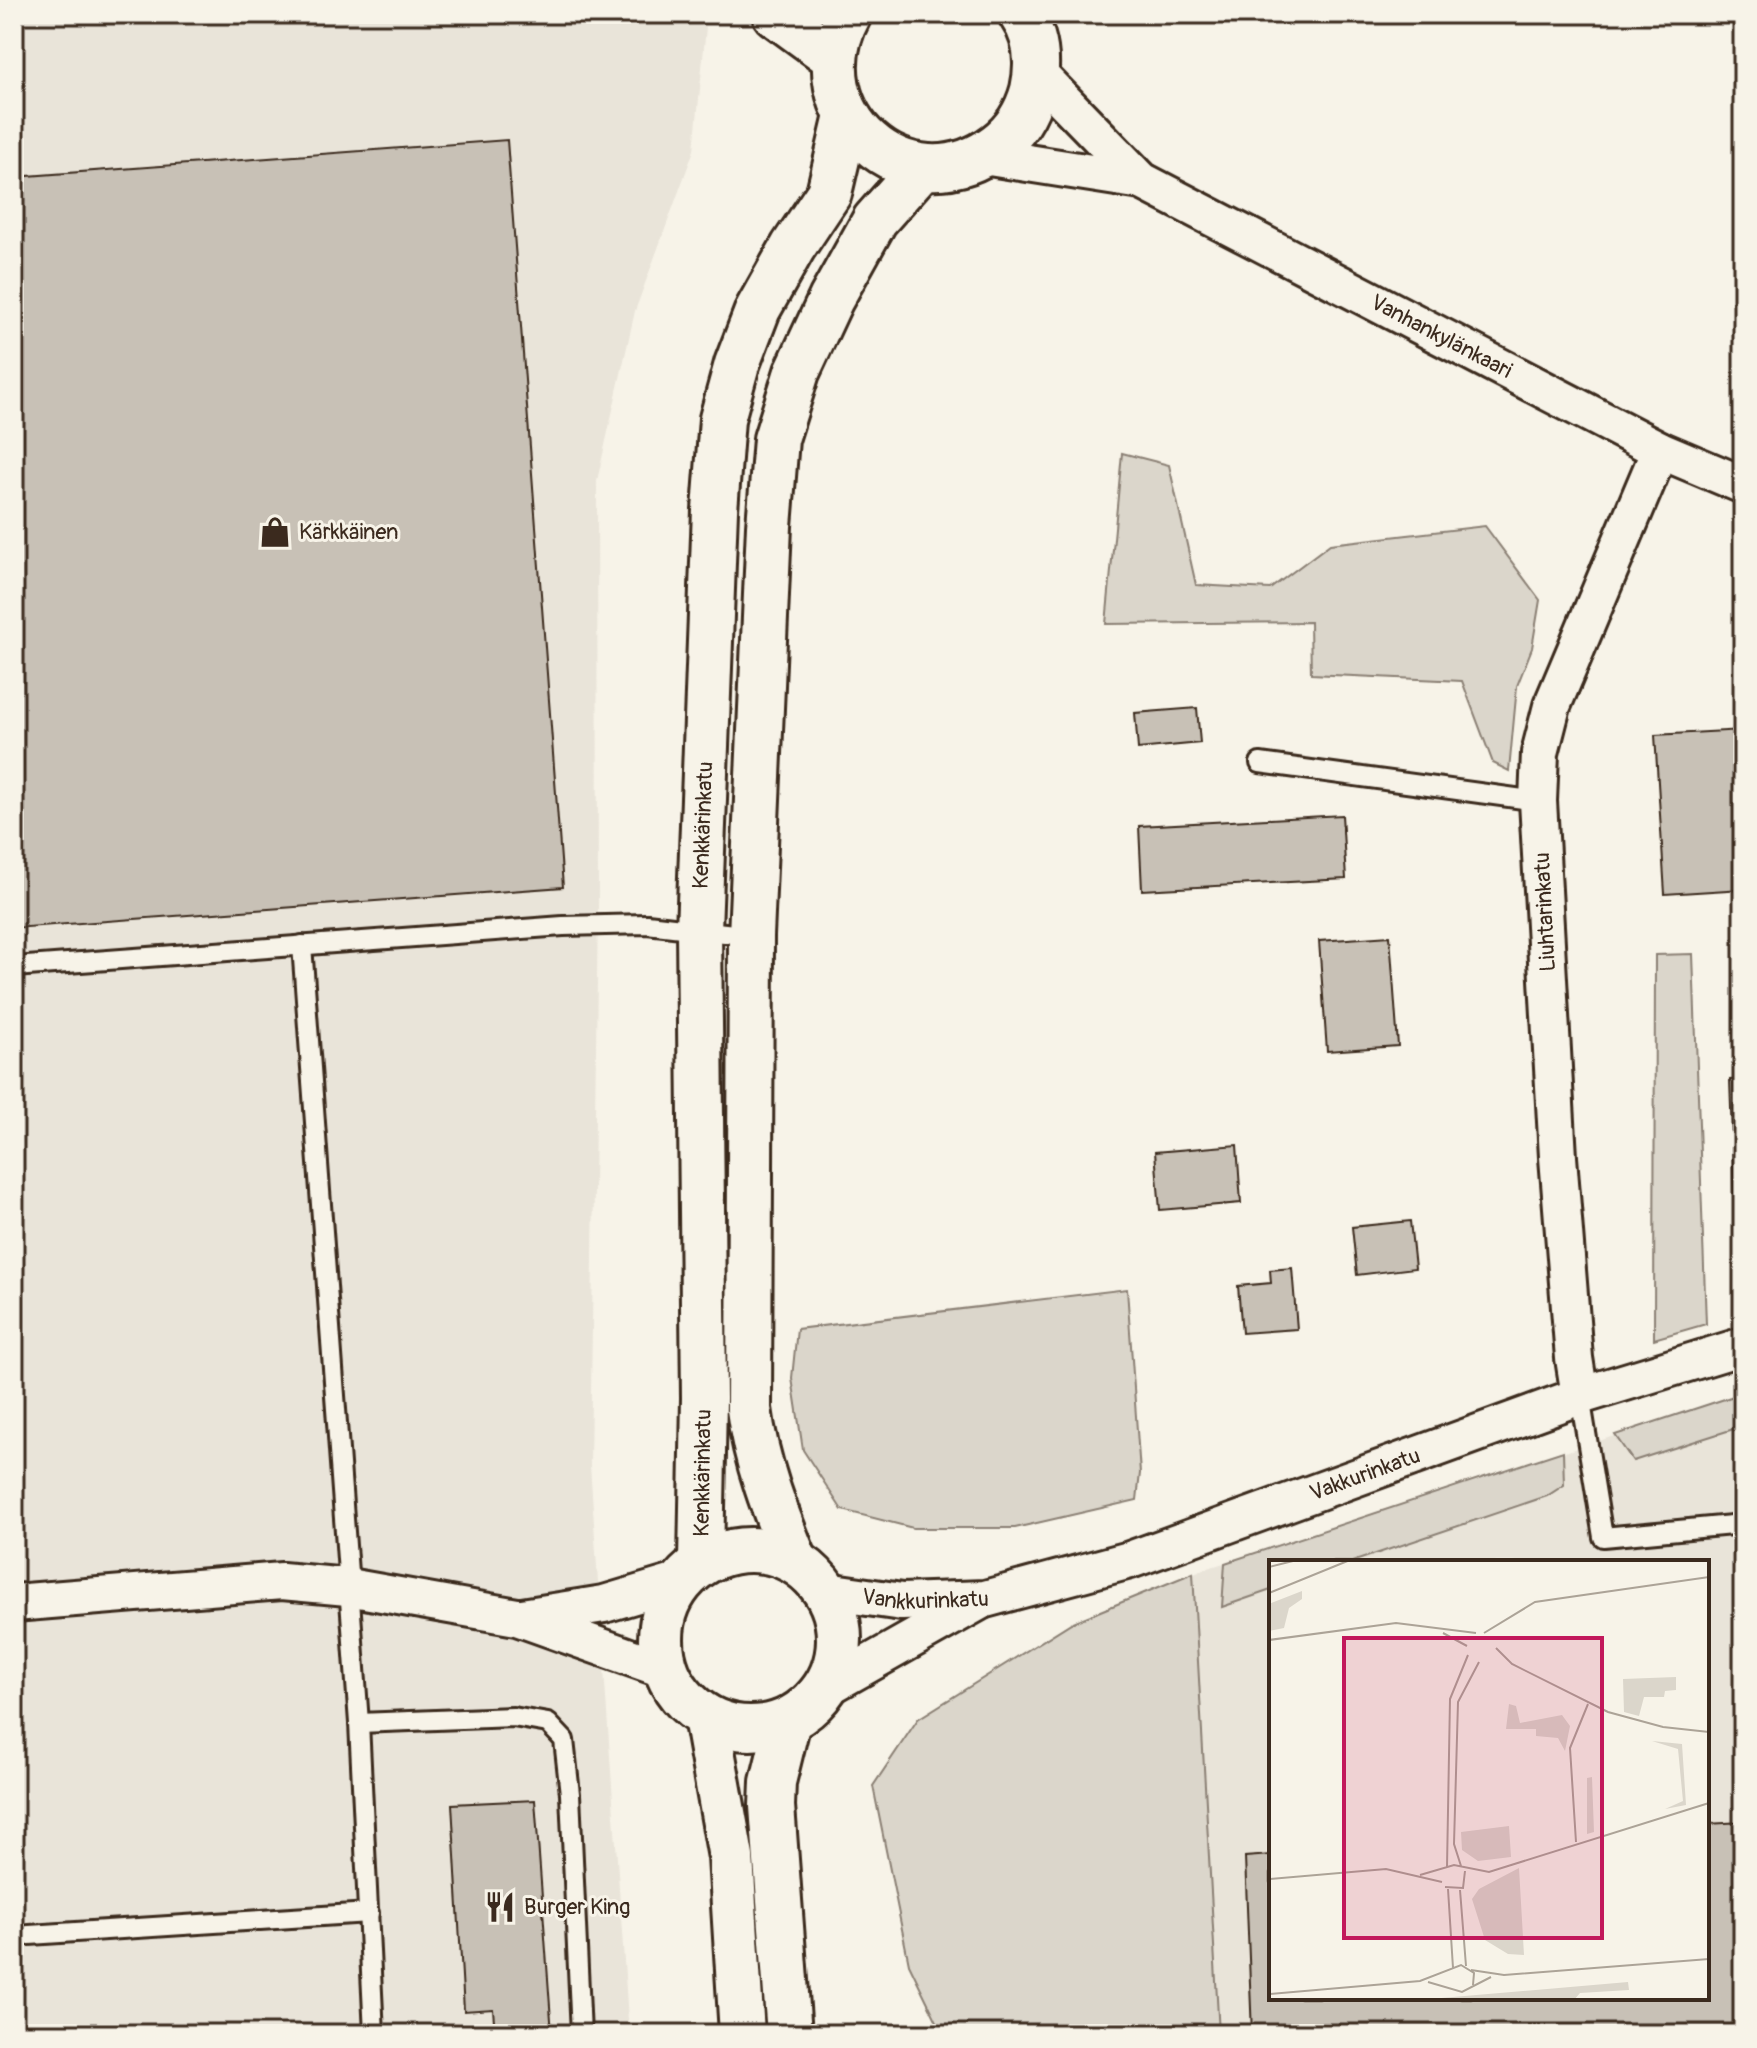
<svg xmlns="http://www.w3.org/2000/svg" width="1757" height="2048" viewBox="0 0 1757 2048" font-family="Pangolin,sans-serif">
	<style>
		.built { fill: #e9e4d9; fill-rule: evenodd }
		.green { fill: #dbd6cb; stroke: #8b8074; stroke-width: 2 }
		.building { fill: #c8c1b6; stroke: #3b2a1e; stroke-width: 2 }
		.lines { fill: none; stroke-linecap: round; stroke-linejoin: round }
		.lane-casing { stroke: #3b2a1e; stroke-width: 24 }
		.street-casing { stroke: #3b2a1e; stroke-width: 42 }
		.secondary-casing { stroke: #3b2a1e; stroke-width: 50 }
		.lane { stroke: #f7f3e8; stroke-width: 18 }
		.street { stroke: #f7f3e8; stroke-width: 36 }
		.secondary { stroke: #f7f3e8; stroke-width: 44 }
		.labels { text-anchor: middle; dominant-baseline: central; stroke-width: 6; stroke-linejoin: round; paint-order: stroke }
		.street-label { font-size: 22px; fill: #3b2a1e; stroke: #f7f3e8 }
		.poi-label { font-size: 22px; fill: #3b2a1e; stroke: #f7f3e8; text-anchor: start }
		.inset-road { fill: none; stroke: #aca397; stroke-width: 2 }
		.view { fill: #c2185b; fill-opacity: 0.15; stroke: #c2185b; stroke-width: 4 }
		.inset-edge { fill: none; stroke: #3b2a1e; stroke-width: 4 }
	</style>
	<rect width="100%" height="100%" fill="#f7f3e8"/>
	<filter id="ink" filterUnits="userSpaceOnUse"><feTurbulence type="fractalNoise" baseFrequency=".0125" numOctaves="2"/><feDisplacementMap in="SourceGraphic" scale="16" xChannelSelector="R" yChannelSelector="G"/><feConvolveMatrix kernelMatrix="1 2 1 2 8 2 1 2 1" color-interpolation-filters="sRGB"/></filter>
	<g filter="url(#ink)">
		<!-- built -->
		<g class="built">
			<path d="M14,14H668L706,27L694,150L635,311L597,481L598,909L590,1465L629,2034H14Z"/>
			<path d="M1743,1394V2034H1219L1193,1573ZM1271,1562H1707V1998H1271Z"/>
		</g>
		<!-- green -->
		<g class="green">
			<path d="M1122,453L1169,465L1196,585L1270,589L1330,544L1485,526L1540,600L1532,648L1517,686L1509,771L1493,763L1462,681L1311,674L1310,622L1106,624Z"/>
			<path d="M1693,954L1706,1324L1654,1339L1655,955Z"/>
			<path d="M1127,1289L1140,1473L1137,1500L1015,1528H913L842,1510L803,1450L792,1378L797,1329Z"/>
			<path d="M1743,1393V1426L1633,1461L1615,1435Z"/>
			<path d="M1563,1451L1564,1485L1547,1496L1352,1562H1271V1590L1222,1607L1225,1563Z"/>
			<path d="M1193,1573L1219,2034H943L909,1964L873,1786L918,1719L1071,1623Z"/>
		</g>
		<!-- building -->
		<g class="building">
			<path d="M507,140L563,887L14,928V177Z"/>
			<path d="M1197,708L1200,743L1138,749L1135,713Z"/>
			<path d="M1743,730V889L1665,894L1655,735Z"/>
			<path d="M1342,815L1346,879L1142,890L1139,826Z"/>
			<path d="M1390,936L1398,1046L1327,1051L1319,941Z"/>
			<path d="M1743,1079V1193H1734L1730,1080Z"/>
			<path d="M1237,1145L1241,1203L1160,1210L1155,1152Z"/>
			<path d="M1410,1221L1415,1268L1357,1275L1352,1227Z"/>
			<path d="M1292,1268L1297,1329L1242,1333L1238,1286L1271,1283L1270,1270Z"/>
			<path d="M535,1800L552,2034H495L493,2009L464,2011L452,1804Z"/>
			<path d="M1743,1822V2034H1252L1245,1857L1271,1855V1998H1707V1824Z"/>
		</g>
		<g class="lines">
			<defs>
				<g id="lane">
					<path d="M1260,763L1538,801"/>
					<path d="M302,945L359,1723L374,2034"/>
					<path d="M14,967L563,926L647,924L751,936"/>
					<path d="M1580,1396L1603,1537L1743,1524"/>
					<path d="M359,1723L513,1717L548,1723L564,1740L570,1794L581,2034"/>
					<path d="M14,1936L369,1913"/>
				</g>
				<g id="street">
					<path id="s1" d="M1037,73L1142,181L1660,450L1743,485"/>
					<path d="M983,156L1142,181"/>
					<path d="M1580,1396L1574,1358L1558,1157L1538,801L1540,753L1552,706L1660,450"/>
					<path id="s2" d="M826,1591L902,1602L985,1599L1130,1560L1580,1396L1743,1346"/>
					<path d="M14,1603L282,1581L348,1587L517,1617L666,1670"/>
					<path d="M522,1617L604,1604L681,1581"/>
					<path d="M824,1689L980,1601"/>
				</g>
				<g id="secondary">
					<path d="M775,14L834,57"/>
					<path d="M849,14C795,112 907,213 997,145C1016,131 1027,112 1033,90C1039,63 1037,37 1021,14"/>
					<circle cx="750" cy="1639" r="89"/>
					<path d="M795,1561C775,1511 756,1463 749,1409L751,936L769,526L776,439L797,372L831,299L875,220L922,167"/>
					<path id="s3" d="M701,1563L704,1398L699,930L715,510L722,419L737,364L758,309L793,247L829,193L847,116"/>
					<path d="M706,1717L731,1857L742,2034"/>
					<path d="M788,1721L773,1782L772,1806L789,2034"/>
				</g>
			</defs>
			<!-- lane casing -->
			<use href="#lane" class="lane-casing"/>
			<!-- street casing -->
			<use href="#street" class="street-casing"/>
			<!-- secondary casing -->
			<use href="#secondary" class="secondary-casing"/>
			<!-- lane -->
			<use href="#lane" class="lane"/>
			<!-- street -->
			<use href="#street" class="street"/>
			<!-- secondary -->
			<use href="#secondary" class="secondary"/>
		</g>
	</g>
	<!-- icons -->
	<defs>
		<symbol id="shop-bare" viewBox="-9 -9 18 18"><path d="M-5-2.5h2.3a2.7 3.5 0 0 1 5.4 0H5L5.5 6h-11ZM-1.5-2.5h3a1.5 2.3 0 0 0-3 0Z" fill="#3b2a1e" stroke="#f7f3e8" stroke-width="2.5" paint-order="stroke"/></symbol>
		<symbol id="restaurant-bare" viewBox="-9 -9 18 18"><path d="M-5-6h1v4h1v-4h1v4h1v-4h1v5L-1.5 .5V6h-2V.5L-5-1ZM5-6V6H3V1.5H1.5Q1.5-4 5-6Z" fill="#3b2a1e" stroke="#f7f3e8" stroke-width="2.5" paint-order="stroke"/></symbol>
	</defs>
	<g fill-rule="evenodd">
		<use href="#shop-bare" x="253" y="510" width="44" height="44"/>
		<use href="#restaurant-bare" x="478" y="1885" width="44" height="44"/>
	</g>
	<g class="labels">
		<!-- street labels -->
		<g class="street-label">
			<text stroke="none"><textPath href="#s1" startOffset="488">Vanhankylänkaari</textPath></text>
			<text stroke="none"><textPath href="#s3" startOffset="738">Kenkkärinkatu</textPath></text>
			<text transform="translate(1545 912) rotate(-93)">Liuhtarinkatu</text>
			<text stroke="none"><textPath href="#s3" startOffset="90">Kenkkärinkatu</textPath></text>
			<text stroke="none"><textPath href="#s2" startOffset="560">Vakkurinkatu</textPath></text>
			<text stroke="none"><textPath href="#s2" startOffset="100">Vankkurinkatu</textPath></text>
		</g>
		<!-- poi labels -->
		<g class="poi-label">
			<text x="299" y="532">Kärkkäinen</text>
			<text x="524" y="1907">Burger King</text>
		</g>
	</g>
	<!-- overview -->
	<g transform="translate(1269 1560)">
		<rect width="440" height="440" fill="#f7f3e8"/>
		<path d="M33,31V39L20,48L15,68L0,71V44ZM407,117V130L396,131L395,137H375L370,156L355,152L354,119ZM240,144L247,146L251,163L293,155L301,166L296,191L289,178L267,176V169H237ZM383,181L413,184L417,245L396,249L414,241L409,189ZM323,217L325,272L318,274V218ZM240,266L242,297L209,301L193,290L192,272ZM250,308L255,395L239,394L216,380L203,339L210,329ZM359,422L360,430L311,433L305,440H149Z" fill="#dbd6cb"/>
		<path class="inset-road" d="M0,7L28,0M0,33L81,0M174,73L198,86M215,73L266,42L440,17M0,80L127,63L207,73M227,88L243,104L339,152L394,167L440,172M307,282L301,188L319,144M192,306L185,284L189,142L210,102M178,307L181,139L199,95M151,315L185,305L220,312L440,243M0,319L117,309L173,322M176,327L194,328L196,311M179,329L184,408M191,330L197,406M202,410L235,415L440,399M159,422L193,432L222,417M0,434L151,421L192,405L205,413L204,425"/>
		<path class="view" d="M75,78H333V378H75Z"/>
		<rect width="440" height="440" class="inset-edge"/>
	</g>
	<!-- margin -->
	<rect width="1757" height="2048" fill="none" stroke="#f7f3e8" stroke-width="48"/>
	<rect x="24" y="24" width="1709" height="2000" fill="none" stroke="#3b2a1e" stroke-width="3" filter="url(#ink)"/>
</svg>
